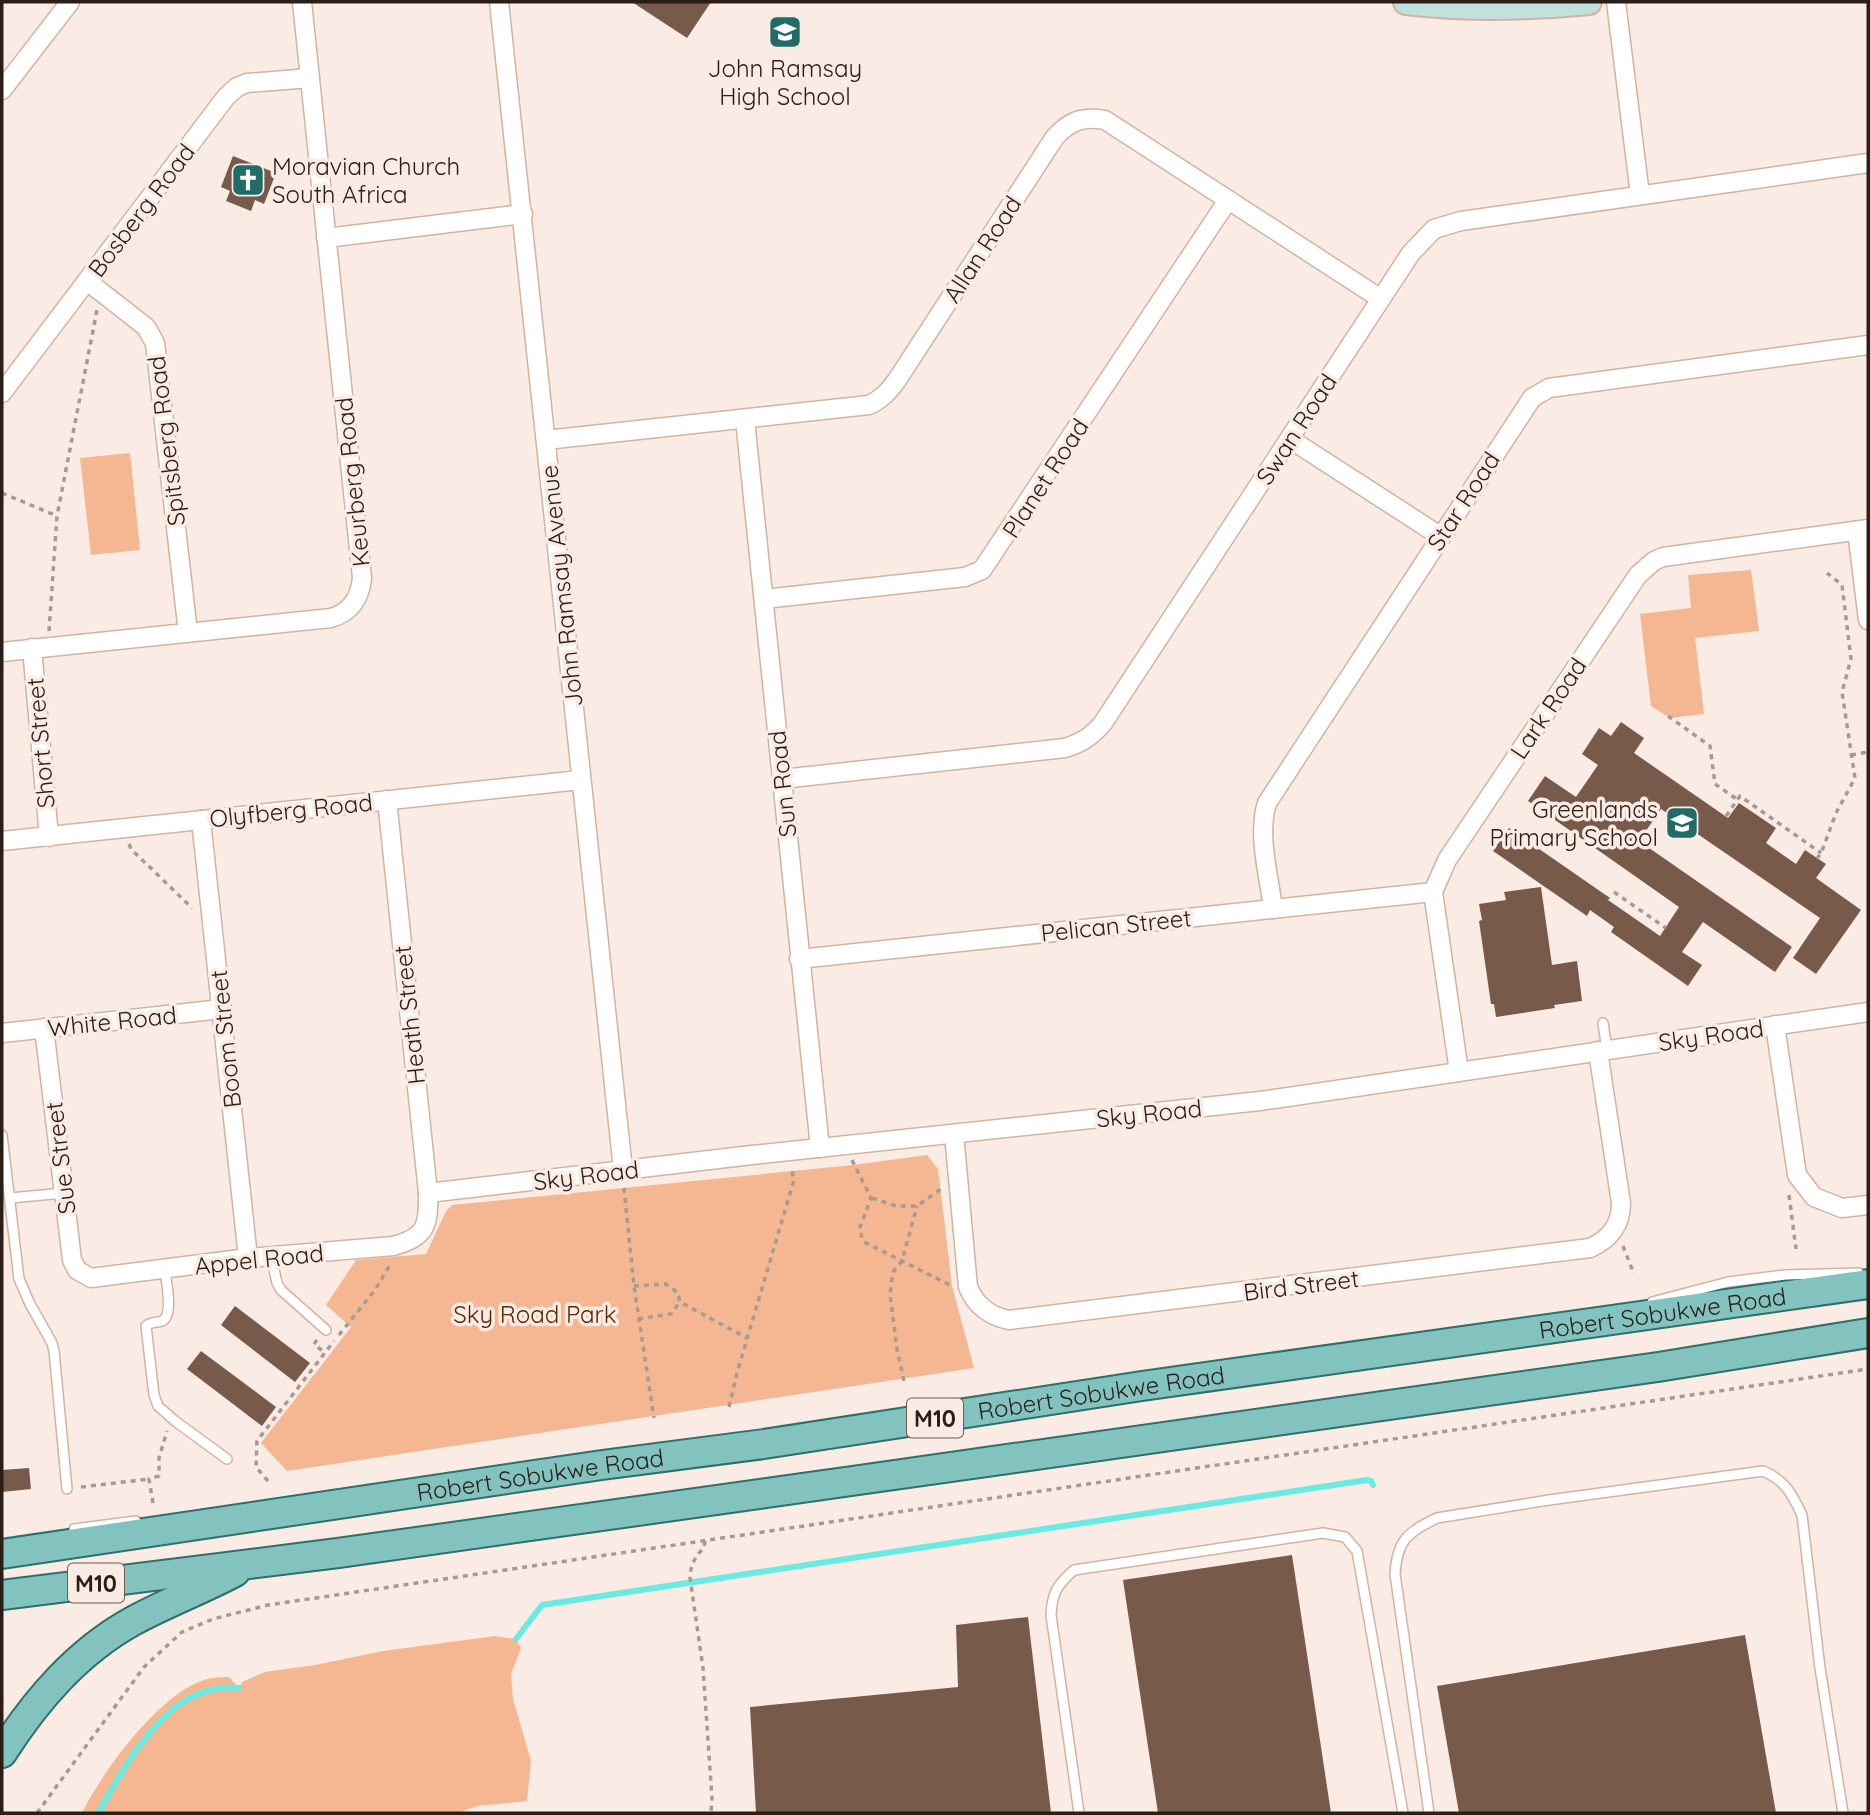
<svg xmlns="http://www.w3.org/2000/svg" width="1870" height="1815" viewBox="0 0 1870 1815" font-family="Quicksand,sans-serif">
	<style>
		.green { fill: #f5b791 }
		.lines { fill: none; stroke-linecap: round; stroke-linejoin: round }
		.stream { stroke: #6beae3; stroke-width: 6 }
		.building { fill: #775a49 }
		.lane-casing { stroke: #d3b39f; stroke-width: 12 }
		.street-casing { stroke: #d3b39f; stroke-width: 21 }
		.secondary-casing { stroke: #d3b39f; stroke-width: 28 }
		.primary-casing { stroke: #2d6f69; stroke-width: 32 }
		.path { stroke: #a79a92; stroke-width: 3.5; stroke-dasharray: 5 5; stroke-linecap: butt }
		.lane { stroke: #fff; stroke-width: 9 }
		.street { stroke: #fff; stroke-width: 18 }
		.secondary { stroke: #c1e1df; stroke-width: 24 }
		.primary { stroke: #82c3bf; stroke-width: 28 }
		.labels { text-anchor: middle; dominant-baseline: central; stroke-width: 7; stroke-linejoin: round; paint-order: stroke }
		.shield { fill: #faece4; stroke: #685c54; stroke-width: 2 }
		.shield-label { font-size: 23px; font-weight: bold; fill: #2a1e17 }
		.poi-label { font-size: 24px; fill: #2a1e17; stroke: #faece4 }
		.street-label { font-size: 24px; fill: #2a1e17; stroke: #faece4 }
		.park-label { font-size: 24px; fill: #592901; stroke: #faece4 }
	</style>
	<rect width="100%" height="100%" fill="#faece4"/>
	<!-- green -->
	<g class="green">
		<path d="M130,453L140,550L91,555L80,458Z"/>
		<path d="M1751,570L1759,631L1695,638L1704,714L1670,718L1651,706L1640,614L1691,608L1688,575Z"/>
		<path d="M927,1155L938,1169L952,1286L974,1368L287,1471L261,1443L351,1327L326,1305L356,1260L426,1254L446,1211L452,1205L853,1165Z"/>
		<path d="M495,1636L516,1639L521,1648L511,1674L513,1699L531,1761L527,1801L477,1806L458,1813H82C102,1772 164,1686 212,1678C217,1677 224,1677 229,1677L239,1688L242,1682L265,1672L315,1665L383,1651Z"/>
	</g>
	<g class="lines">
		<!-- stream -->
		<g class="stream">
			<path d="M516,1639L542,1605L1367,1480L1371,1481L1373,1485"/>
			<path d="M98,1813C128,1762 168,1681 239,1688"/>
		</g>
	</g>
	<!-- building -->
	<g class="building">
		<path d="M632,2H711L687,38Z"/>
		<path d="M233,156L276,173L264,204L255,200L251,211L226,201L230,191L221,187Z"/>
		<path d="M1621,722L1644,738L1634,753L1728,818L1739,803L1776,828L1766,843L1796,864L1805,850L1826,864L1816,878L1861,910L1816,974L1793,958L1820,918L1661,809L1639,841L1792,947L1775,972L1703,922L1682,952L1702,965L1688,986L1611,932L1614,927L1590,910L1587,916L1493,851L1509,828L1610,898L1608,900L1660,936L1679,907L1528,801L1545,776L1576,797L1598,765L1582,754L1599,728L1611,736Z"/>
		<path d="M1541,887L1552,965L1577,961L1582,1001L1554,1005L1555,1008L1496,1017L1494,1004H1491L1479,921L1482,920L1479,904L1506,900L1504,892Z"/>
		<path d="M235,1306L310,1363L295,1382L221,1325Z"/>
		<path d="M201,1351L276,1407L262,1426L187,1369Z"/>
		<path d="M29,1468L31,1489L2,1492V1470Z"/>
		<path d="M1292,1555L1331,1813H1158L1123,1580Z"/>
		<path d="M1028,1617L1051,1813H756L750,1707L958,1687L956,1625Z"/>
		<path d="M1745,1635L1776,1813H1459L1437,1686Z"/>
	</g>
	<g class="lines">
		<defs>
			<g id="lane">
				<path d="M1603,1023L1607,1050"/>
				<path d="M2,1135L19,1279L30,1304L52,1343L54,1351L67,1489"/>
				<path d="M10,1198L64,1193"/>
				<path d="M271,1256L277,1283L281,1290L326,1330"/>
				<path d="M165,1270C166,1281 174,1315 162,1321C156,1323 152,1321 146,1326L154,1395L158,1406L175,1421L227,1459"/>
				<path d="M1652,1302L1728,1282L1785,1275L1859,1273"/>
				<path d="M74,1529L136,1521"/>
				<path d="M1079,1813L1051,1615C1052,1593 1057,1585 1074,1570L1323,1533L1345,1537L1357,1551L1403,1813"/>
				<path d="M1429,1813L1395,1574C1397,1540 1408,1532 1437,1518L1549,1500L1763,1471C1785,1480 1792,1494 1802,1515L1820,1668L1843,1813"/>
			</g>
			<g id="street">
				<path d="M499,2L623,1170"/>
				<path d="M1616,2L1640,195"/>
				<path d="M2,90L70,2"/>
				<path d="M326,238L523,214"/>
				<path d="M87,281L146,327L155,343L188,633"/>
				<path d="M2,393L226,97L237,87L247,83L310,78"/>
				<path d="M745,420L820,1148"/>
				<path d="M1290,439L1440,536"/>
				<path d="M546,440L869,405C882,399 889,391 897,380L1055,137C1070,121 1082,116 1105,120L1381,299"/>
				<path d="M1857,531L1868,620"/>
				<path d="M764,599L965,577L982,570L1228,200"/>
				<path d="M32,648L49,837"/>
				<path d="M2,652L331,618C351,612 360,598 362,578L302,2"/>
				<path d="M782,779L1065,748C1081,743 1091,737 1103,723L1411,253L1434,229L1461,221L1868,163"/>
				<path d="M201,820L248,1258"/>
				<path d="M2,841L580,780"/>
				<path d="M1273,909C1269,875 1257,835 1267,803L1532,398L1549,388L1868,345"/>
				<path d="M799,959L1433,892"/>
				<path d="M1775,1025L1797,1175L1814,1197L1842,1208L1868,1205"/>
				<path d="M44,1028L72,1260L77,1270L91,1278L248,1258L393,1246C426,1237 429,1226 428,1193L387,800"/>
				<path d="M2,1033L222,1009"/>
				<path d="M1459,1072L1433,892L1447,860L1638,575L1654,561L1663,557L1868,529"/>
				<path d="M954,1134L968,1287C976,1306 989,1316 1009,1320L1590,1248C1610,1239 1621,1225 1621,1203L1598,1051"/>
				<path d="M428,1193L752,1155L1260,1101L1868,1012"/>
			</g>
			<path id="secondary" d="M1406,2C1466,9 1528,8 1589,2"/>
			<g id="primary">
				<path id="s1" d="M2,1554L602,1465L764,1444L1142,1386L1868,1284"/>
				<path d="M2,1595L338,1553L859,1480L1658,1367L1868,1333"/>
				<path d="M2,1753C36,1700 77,1652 133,1621C166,1603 201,1590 235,1572"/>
			</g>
		</defs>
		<!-- lane casing -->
		<use href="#lane" class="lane-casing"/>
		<!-- street casing -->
		<use href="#street" class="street-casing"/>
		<!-- secondary casing -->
		<use href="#secondary" class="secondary-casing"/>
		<!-- primary casing -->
		<use href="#primary" class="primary-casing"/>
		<!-- path -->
		<g class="path">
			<path d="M2,493L57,516"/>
			<path d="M49,631L57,516L97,310"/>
			<path d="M1668,716L1710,746L1715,784L1738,800"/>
			<path d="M1851,755L1868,752"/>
			<path d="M1726,816L1740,796L1821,853"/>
			<path d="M129,844L131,849L192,908"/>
			<path d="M1817,859L1822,851L1836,813L1855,778L1842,692L1851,659L1842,585L1827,573"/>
			<path d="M1614,892L1666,928"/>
			<path d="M852,1160L871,1198L859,1230L864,1242L950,1285"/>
			<path d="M624,1188L634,1286L654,1418"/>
			<path d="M1789,1195L1796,1249"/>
			<path d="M872,1198L896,1206H917L941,1189"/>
			<path d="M1623,1246L1634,1274"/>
			<path d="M634,1286L666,1284L678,1293L680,1302L747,1338"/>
			<path d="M638,1319L671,1314L680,1302"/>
			<path d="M339,1335L375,1290L390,1265"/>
			<path d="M317,1340L314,1344L325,1353"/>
			<path d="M904,1381L897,1349L890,1294L893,1272L902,1261L917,1206"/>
			<path d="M729,1407L737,1373L794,1180L791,1167"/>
			<path d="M268,1481L256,1467L257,1441L334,1341"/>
			<path d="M81,1487L149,1479"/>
			<path d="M153,1503L149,1479L159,1476V1458L167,1431"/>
			<path d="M705,1541L704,1548C695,1556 690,1566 690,1578L703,1668L712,1798L711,1813"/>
			<path d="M37,1813L144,1667L182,1632L213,1619L268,1605L1868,1369"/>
		</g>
		<!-- lane -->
		<use href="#lane" class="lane"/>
		<!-- street -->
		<use href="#street" class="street"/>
		<!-- secondary -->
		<use href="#secondary" class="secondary"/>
		<!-- primary -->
		<use href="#primary" class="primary"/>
	</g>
	<!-- icons -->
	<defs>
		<symbol id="school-square" viewBox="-11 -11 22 22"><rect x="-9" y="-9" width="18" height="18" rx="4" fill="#226c68" stroke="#faece4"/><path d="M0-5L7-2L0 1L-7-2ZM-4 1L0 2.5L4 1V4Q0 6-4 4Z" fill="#fff"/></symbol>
		<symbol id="church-square" viewBox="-11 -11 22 22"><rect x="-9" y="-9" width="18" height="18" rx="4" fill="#226c68" stroke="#faece4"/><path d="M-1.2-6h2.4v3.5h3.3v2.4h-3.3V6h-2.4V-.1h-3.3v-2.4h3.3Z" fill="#fff"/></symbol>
	</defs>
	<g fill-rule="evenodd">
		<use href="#school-square" x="766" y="13" width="38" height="38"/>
		<use href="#church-square" x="229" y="161" width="38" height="38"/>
		<use href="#school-square" x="1663" y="804" width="38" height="38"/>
	</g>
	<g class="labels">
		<!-- shield labels -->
		<g class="shield">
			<rect x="907" y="1398.5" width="56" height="39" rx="5"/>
			<rect x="68" y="1563.5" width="56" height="39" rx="5"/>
		</g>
		<g class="shield-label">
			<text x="935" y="1418">M10</text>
			<text x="96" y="1583">M10</text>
		</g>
		<!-- poi labels -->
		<g class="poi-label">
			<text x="785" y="68">John Ramsay<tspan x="785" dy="28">High School</tspan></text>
			<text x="272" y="166" text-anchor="start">Moravian Church<tspan x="272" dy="28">South Africa</tspan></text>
			<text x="1658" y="809" text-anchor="end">Greenlands<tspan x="1658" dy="28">Primary School</tspan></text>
		</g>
		<!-- street labels -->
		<g class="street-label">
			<text transform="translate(141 210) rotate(-53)">Bosberg Road</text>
			<text transform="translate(982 249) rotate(-57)">Allan Road</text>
			<text transform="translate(1296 429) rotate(-57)">Swan Road</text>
			<text transform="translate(166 441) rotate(-97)">Spitsberg Road</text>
			<text transform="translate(1045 478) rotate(-57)">Planet Road</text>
			<text transform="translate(352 482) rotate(-96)">Keurberg Road</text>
			<text transform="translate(1463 501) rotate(-57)">Star Road</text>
			<text transform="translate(561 586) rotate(-96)">John Ramsay Avenue</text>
			<text transform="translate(1548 708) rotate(-56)">Lark Road</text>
			<text transform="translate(40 743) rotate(-95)">Short Street</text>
			<text transform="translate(782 784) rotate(-96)">Sun Road</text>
			<text transform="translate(291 810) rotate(-6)">Olyfberg Road</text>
			<text transform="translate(1116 925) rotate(-6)">Pelican Street</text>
			<text transform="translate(409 1015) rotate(-96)">Heath Street</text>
			<text transform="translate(112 1021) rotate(-6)">White Road</text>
			<text transform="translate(1711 1035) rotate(-8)">Sky Road</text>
			<text transform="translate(225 1039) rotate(-96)">Boom Street</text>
			<text transform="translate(1149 1113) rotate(-6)">Sky Road</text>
			<text transform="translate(60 1158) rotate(-97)">Sue Street</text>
			<text transform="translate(586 1175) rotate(-7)">Sky Road</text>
			<text transform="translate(259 1259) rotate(-6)">Appel Road</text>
			<text transform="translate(1301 1285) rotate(-7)">Bird Street</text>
			<text stroke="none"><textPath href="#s1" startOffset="1678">Robert Sobukwe Road</textPath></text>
			<text stroke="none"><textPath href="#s1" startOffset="1111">Robert Sobukwe Road</textPath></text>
			<text stroke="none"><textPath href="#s1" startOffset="544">Robert Sobukwe Road</textPath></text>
		</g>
		<!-- park labels -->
		<g class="park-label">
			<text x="535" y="1314">Sky Road Park</text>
		</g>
	</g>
	<!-- border -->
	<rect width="1870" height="1815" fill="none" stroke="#2a1e17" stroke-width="7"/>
</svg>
